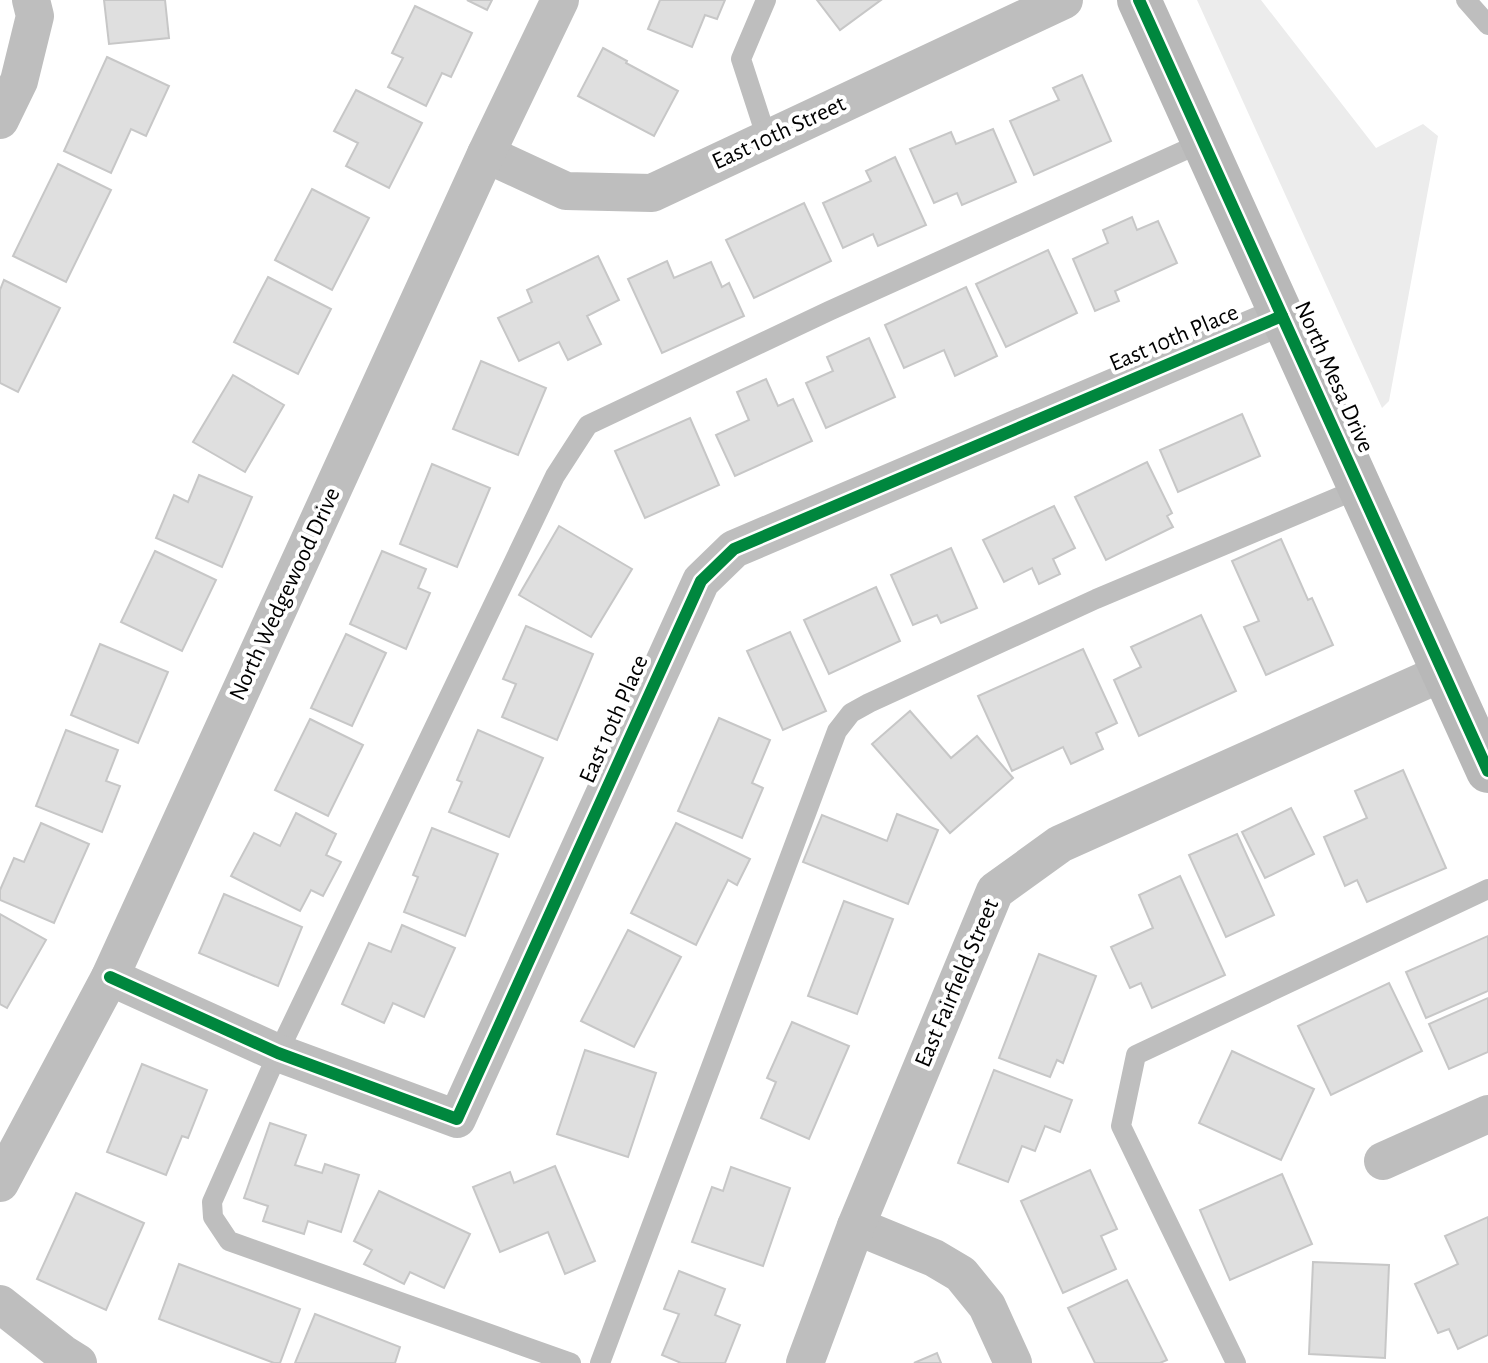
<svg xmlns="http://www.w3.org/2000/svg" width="1488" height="1363" viewBox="0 0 1488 1363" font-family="'Alegreya Sans',sans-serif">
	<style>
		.green { fill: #ececec }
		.building { fill: #dfdfdf; stroke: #c7c7c7; stroke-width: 2 }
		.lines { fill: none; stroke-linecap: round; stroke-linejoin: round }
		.lane { stroke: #bebebe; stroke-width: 20 }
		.street { stroke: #bebebe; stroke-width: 38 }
		.secondary { stroke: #b8b8b8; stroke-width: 44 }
		.cycleway-casing { stroke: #fff; stroke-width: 17 }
		.cycleway { stroke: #00873e; stroke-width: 12 }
		.labels { text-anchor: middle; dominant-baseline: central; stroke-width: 8; stroke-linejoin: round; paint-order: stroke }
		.street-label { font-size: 24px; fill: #000; stroke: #fff }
	</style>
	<rect width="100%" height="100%" fill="#fff"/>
	<!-- green -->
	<path class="green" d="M1197,0H1261L1376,148L1423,124L1438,136L1389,401L1382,408Z"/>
	<!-- building -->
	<g class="building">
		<path d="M104,0H165L169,38L109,44Z"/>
		<path d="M467,0H492L487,10Z"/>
		<path d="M660,0H725L717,19L705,15L692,47L648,29Z"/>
		<path d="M817,0H881L840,30Z"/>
		<path d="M415,6L472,33L451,77L442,73L426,106L388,87L403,58L392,53Z"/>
		<path d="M603,48L627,61L626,63L678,91L654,136L578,96Z"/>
		<path d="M107,57L169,86L146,136L131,129L111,173L64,151Z"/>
		<path d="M1082,75L1111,141L1034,175L1010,121L1059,100L1053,88Z"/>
		<path d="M356,90L422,123L389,188L346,166L358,143L334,131Z"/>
		<path d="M993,129L1016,182L962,205L957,193L934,203L910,149L951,132L956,144Z"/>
		<path d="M895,157L926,225L878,246L873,234L843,248L823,203L871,181L866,171Z"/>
		<path d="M58,164L111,190L66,282L13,256Z"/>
		<path d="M312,189L369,218L332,290L275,260Z"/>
		<path d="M804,203L831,261L754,298L726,240Z"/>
		<path d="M1132,217L1137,230L1158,221L1177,263L1115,291L1119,301L1095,311L1073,259L1108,243L1103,230Z"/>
		<path d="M1048,250L1077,313L1006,347L976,284Z"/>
		<path d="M598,256L619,300L587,316L601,344L568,360L559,342L519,361L498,318L532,302L527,290Z"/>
		<path d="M667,261L674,278L711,262L722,287L729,283L744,316L662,353L628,279Z"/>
		<path d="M268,277L331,309L298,374L234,342Z"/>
		<path d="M4,280L60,308L18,392L0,383V290Z"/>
		<path d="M966,287L997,356L955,376L944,350L904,368L885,325Z"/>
		<path d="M869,338L895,397L826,428L806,383L833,371L827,357Z"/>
		<path d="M481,361L546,388L518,455L453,429Z"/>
		<path d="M233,375L284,405L245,472L193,442Z"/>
		<path d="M766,379L778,406L793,399L812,441L735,476L716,435L749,420L737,392Z"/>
		<path d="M1242,414L1260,456L1178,492L1160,450Z"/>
		<path d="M690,418L719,485L645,518L615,451Z"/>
		<path d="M1147,462L1172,513L1167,516L1173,527L1106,560L1075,497Z"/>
		<path d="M432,464L490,488L457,567L400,544Z"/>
		<path d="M199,475L252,497L222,567L156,538L174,495L188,502Z"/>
		<path d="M1054,506L1075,548L1053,559L1060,574L1039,584L1032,568L1004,582L983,540Z"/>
		<path d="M559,526L632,569L591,637L519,595Z"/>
		<path d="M1281,539L1308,600L1312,598L1333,645L1266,675L1244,627L1259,621L1232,561Z"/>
		<path d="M951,548L977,608L941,623L937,615L913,625L891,575Z"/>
		<path d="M155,551L216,580L182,651L121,622Z"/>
		<path d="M382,551L426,569L418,588L430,593L406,649L350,624Z"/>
		<path d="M876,587L900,641L829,674L804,620Z"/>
		<path d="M1201,615L1236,691L1139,736L1114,680L1141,667L1131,647Z"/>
		<path d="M526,626L593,654L557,740L502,717L516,684L503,679Z"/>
		<path d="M790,632L826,711L783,730L747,651Z"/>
		<path d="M346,634L386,653L352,726L311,708Z"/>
		<path d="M100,644L168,672L138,743L71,715Z"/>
		<path d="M1083,649L1117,723L1096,733L1103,749L1071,764L1063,747L1012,771L978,696Z"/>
		<path d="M910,711L951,758L977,736L1013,778L950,833L872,744Z"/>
		<path d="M719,718L770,740L752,783L763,788L742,838L678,811Z"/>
		<path d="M310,719L363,745L328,816L275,790Z"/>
		<path d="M66,730L118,750L106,781L120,786L102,832L36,806Z"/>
		<path d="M478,730L543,758L509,837L449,812L462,782L457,780Z"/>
		<path d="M1403,770L1446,868L1367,902L1357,880L1345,886L1324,837L1367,818L1355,791Z"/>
		<path d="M1291,808L1314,854L1265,878L1242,832Z"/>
		<path d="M296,813L336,834L326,855L341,862L323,896L311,890L300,911L231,876L254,833L280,846Z"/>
		<path d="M897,814L938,830L908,904L803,862L822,815L887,841Z"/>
		<path d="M41,823L89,844L54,923L0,900V890L14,858L24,862Z"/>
		<path d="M676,823L750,859L737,885L728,880L696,945L631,913Z"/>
		<path d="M432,828L498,854L465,936L404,912L418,877L413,875Z"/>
		<path d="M1237,834L1274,915L1226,937L1189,855Z"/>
		<path d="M1180,876L1225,975L1152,1008L1141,983L1130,988L1111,947L1153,928L1139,895Z"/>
		<path d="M224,894L302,927L278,986L199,953Z"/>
		<path d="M844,901L893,919L857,1014L808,996Z"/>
		<path d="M0,914L46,940L7,1008L0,1004Z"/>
		<path d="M402,925L455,948L424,1017L393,1003L384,1023L342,1004L369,943L391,952Z"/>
		<path d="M628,930L681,957L634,1047L581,1021Z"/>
		<path d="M1488,936V991L1426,1018L1406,972Z"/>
		<path d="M1039,954L1096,976L1063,1063L1057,1060L1050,1077L999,1058Z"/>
		<path d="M1389,983L1422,1051L1331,1095L1298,1026Z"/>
		<path d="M1488,998V1052L1449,1069L1429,1024Z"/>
		<path d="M792,1022L849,1046L809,1139L761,1118L776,1082L767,1078Z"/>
		<path d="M585,1050L656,1073L628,1157L557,1134Z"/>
		<path d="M1232,1051L1314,1089L1281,1160L1199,1123Z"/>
		<path d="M142,1064L207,1090L188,1138L182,1136L166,1175L107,1152Z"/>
		<path d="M994,1070L1072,1100L1060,1132L1045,1126L1035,1151L1022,1146L1008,1182L958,1163Z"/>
		<path d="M270,1123L306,1135L295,1165L322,1173L325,1164L359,1175L341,1232L308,1221L304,1234L263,1221L268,1206L244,1198Z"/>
		<path d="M555,1166L595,1261L565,1274L548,1232L500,1252L473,1187L510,1172L514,1183Z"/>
		<path d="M731,1167L790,1188L763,1266L692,1242L712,1187L723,1191Z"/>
		<path d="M1090,1170L1117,1229L1101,1236L1116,1269L1063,1293L1021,1201Z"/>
		<path d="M1282,1174L1312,1244L1230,1280L1200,1210Z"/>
		<path d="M379,1191L470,1234L444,1288L410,1272L404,1284L364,1264L372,1250L354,1241Z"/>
		<path d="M76,1193L144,1223L106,1310L37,1279Z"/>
		<path d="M1488,1217V1335L1458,1349L1449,1329L1438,1333L1415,1284L1458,1264L1445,1236Z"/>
		<path d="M1313,1262L1389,1265L1385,1358L1309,1354Z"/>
		<path d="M179,1264L300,1309L280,1363H274L159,1319Z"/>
		<path d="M679,1271L725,1289L715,1315L740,1325L725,1363H681L662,1355L679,1314L664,1309Z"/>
		<path d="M1127,1280L1167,1360L1160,1363H1095L1068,1308Z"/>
		<path d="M315,1314L400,1347L395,1363H295Z"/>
		<path d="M937,1353L941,1363H914Z"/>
	</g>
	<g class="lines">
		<!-- lane -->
		<g class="lane">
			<path d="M766,0L741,59L767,139"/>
			<path d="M1466,0L1488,25"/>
			<path d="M571,1363L229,1241L213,1217L212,1202L278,1053L555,476L588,425L829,311L1203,142"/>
			<path d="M600,1363L837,731L851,713L869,703L1096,599L1360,488"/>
			<path d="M1236,1363L1121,1126L1136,1055L1488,889"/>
		</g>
		<!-- street -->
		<g class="street">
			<path d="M0,120L19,81L35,16L31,0"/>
			<path d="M486,154L566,191L652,193L1064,0"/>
			<path d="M110,977L278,1053L457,1119L701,581L734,549L1282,316"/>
			<path d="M1383,1161L1488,1114"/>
			<path d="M0,1183L110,977L486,154L560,0"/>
			<path d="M856,1226L934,1258L961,1274L987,1306L1013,1363"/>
			<path d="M0,1304L62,1353L78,1363"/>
			<path d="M805,1363L856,1226L995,891L1060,844L1444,672"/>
		</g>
		<!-- secondary -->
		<path class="secondary" d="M1139,0L1488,771"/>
		<defs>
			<g id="cycleway">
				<path d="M1139,0L1488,771"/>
				<path d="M110,977L278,1053L457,1119L701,581L734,549L1282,316"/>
			</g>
		</defs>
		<!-- cycleway casing -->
		<use href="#cycleway" class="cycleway-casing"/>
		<!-- cycleway -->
		<use href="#cycleway" class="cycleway"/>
	</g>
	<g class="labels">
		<!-- street labels -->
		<g class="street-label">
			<text transform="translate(779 133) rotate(-25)">East 10th Street</text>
			<text transform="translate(1174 338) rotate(-23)">East 10th Place</text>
			<text transform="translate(1334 377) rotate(66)">North Mesa Drive</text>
			<text transform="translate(285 594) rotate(-65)">North Wedgewood Drive</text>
			<text transform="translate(614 719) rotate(-66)">East 10th Place</text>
			<text transform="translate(957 983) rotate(-67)">East Fairfield Street</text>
		</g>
	</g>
</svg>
